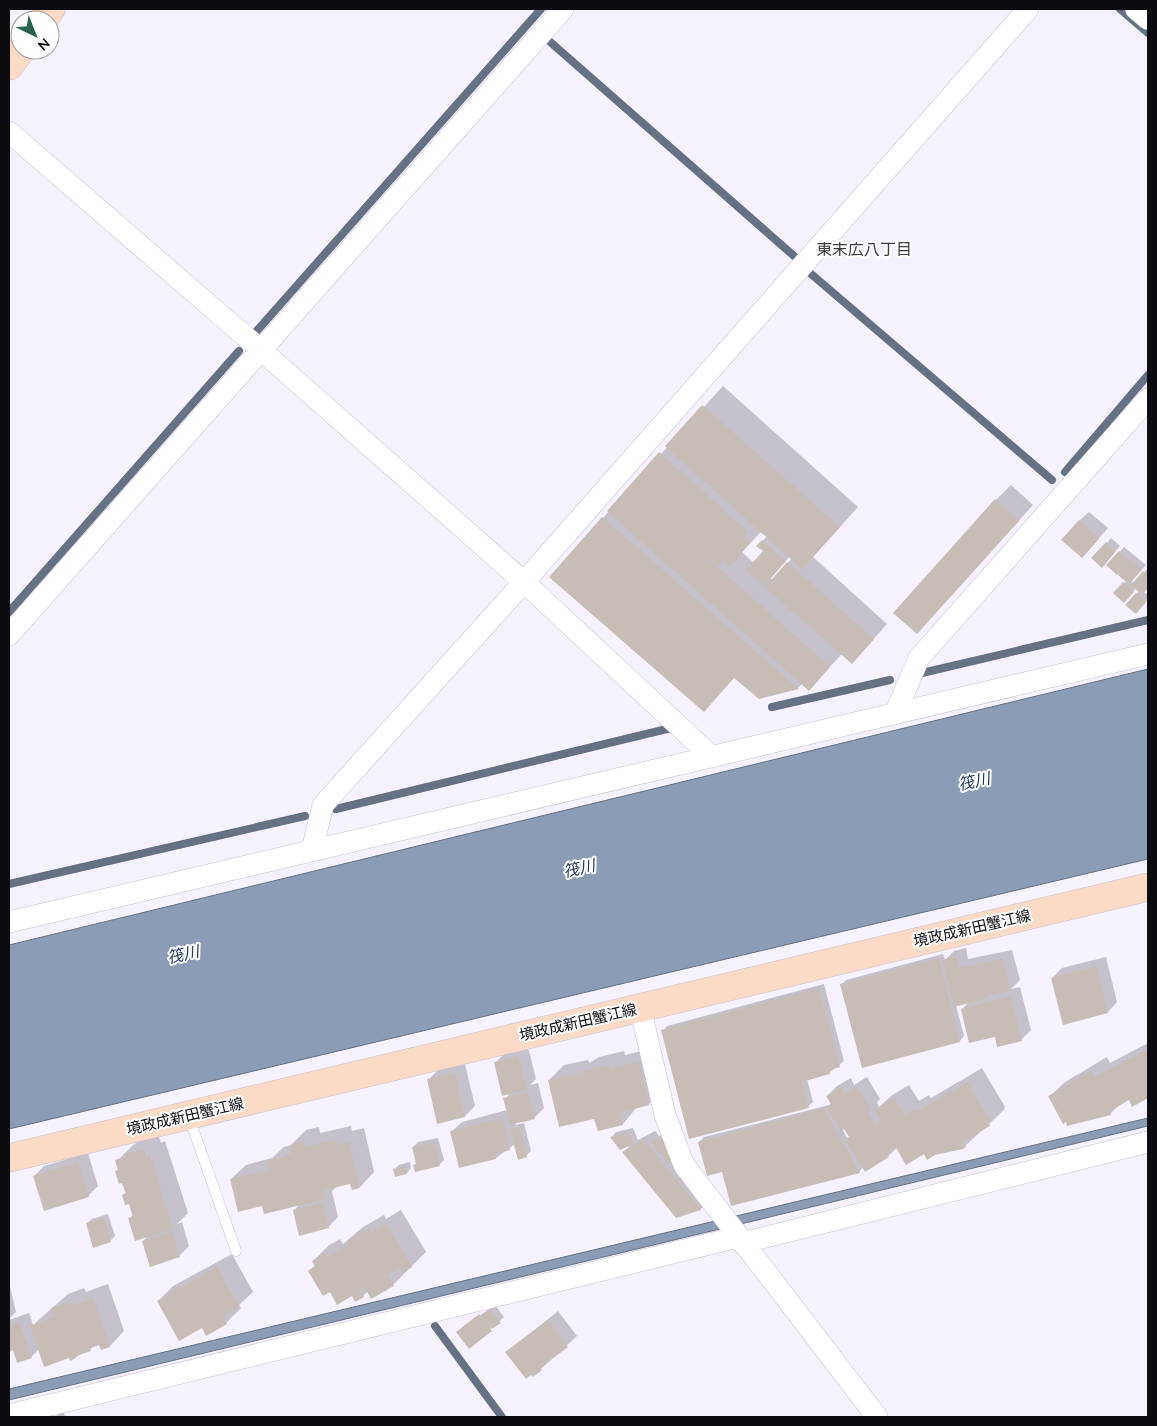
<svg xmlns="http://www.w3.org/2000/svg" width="1157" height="1426" viewBox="0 0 1157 1426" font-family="Quicksand,'Noto Sans JP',sans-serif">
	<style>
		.water { fill: #8c9cb5; stroke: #667184 }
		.shadow { fill: #0003; fill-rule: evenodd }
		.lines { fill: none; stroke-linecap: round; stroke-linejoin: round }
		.stream { stroke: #667184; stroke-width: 8 }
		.building { fill: #c7bdb6 }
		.service-casing { stroke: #c5c2cd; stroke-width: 11 }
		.minor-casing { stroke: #c5c2cd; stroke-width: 22 }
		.secondary-casing { stroke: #c5c2cd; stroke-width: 29 }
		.service { stroke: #fff; stroke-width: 10 }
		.minor { stroke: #fff; stroke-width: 21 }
		.secondary { stroke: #fbdac7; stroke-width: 28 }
		.labels { text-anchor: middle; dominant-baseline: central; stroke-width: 4; stroke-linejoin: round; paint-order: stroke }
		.street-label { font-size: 15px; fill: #0d0c10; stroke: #fff }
		.neighbourhood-label { font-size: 16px; fill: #3c3a43; stroke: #fff }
		.water-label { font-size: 16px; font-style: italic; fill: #21375b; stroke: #fff }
	</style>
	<rect width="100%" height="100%" fill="#f5f2fe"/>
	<!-- water -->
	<g class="water">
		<path d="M1148,669V859L9,1129V945Z"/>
		<path d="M1148,1118V1126L9,1400V1389Z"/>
	</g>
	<!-- shadow -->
	<g class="shadow">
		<path d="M723,386L858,507L813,557L887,624L852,663L842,654L808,690L802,684L798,688L759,698L735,677L703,711L603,518ZM762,531L767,536L758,546L764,551L754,563L742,552ZM790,556L792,558L773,580L771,578Z"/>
		<path d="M1011,485L1033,505L917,633L996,500Z"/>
		<path d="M1089,512L1108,528L1091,547L1079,521Z"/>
		<path d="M1111,538L1120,546L1106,561L1107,543Z"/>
		<path d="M1124,547L1146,565L1131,581L1134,583L1148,568V587L1144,592L1146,594L1148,592V599L1140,608L1127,605L1139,591L1136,588L1129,597L1115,593L1127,580L1108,565Z"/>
		<path d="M966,948L968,959L1012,950L1020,980L1011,989L1020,987L1031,1030L1021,1040L996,1035L962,1009L969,1002L956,1005L964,1036L960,1041L863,1066L842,984L846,980L943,954L945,960L954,951Z"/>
		<path d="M1106,957L1117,1002L1108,1012L1052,978L1062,968Z"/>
		<path d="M824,984L844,1061L829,1073L807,1079L813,1102L808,1106L663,1031L667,1026Z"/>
		<path d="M1148,1043V1097L1133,1105L1130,1099L1120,1104L1110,1114L1050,1096L1065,1082L1107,1057L1110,1063Z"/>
		<path d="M528,1047L536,1079L530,1085L538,1083L544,1108L534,1118L515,1123L516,1125L524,1123L531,1151L526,1156L515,1144L496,1158L452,1131L462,1122L507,1110L505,1099L510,1093L496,1062L506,1052Z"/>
		<path d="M653,1048L664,1090L649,1104L637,1107L623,1124L595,1117L549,1080L564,1065L588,1060L589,1063L599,1057L624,1051L625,1055Z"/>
		<path d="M465,1064L475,1106L465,1116L438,1123L428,1080L438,1070Z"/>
		<path d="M982,1068L1005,1107L1004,1110L965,1146L935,1154L898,1147L888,1156L863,1167L859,1172L722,1170L699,1142L704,1137L829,1105L832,1103L827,1096L837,1086L851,1078L854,1085L867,1077L880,1099L877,1102L879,1107L891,1096L909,1085L919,1101L929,1095L931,1098ZM845,1127L850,1136L847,1138L842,1128Z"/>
		<path d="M351,1126L352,1131L364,1128L374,1172L360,1187L351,1182L338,1185L332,1191L338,1217L328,1227L294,1210L300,1204L263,1205L231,1179L246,1165L272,1158L284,1147L291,1145L306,1130L319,1127L320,1133Z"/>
		<path d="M633,1128L638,1140L655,1131L659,1136L666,1133L710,1200L701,1209L676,1217L624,1152L632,1143L612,1137L616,1132Z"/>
		<path d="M158,1134L161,1143L165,1141L188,1213L177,1224L182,1222L189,1246L179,1256L143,1241L149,1235L129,1219L133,1215L130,1203L123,1195L127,1192L116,1171L119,1169L117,1161L132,1146L140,1140Z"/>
		<path d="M438,1138L444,1160L439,1165H415L417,1163L413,1147L418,1142Z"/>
		<path d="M88,1153L98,1186L88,1196L34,1176L44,1166Z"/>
		<path d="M410,1162L411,1168L407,1173L395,1169L399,1165Z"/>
		<path d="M401,1210L426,1252L393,1285L372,1298L368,1291L363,1296L330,1290L309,1271L316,1265L313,1261L328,1246L340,1239L343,1244L363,1227L384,1215L386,1219Z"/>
		<path d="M108,1214L115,1236L110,1241L87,1224L92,1219Z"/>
		<path d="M232,1254L253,1292L239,1305L241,1308L226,1323L202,1326L158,1301L173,1286Z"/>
		<path d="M9,1282L16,1312L9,1319Z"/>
		<path d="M108,1284L124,1331L110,1346L100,1343L76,1357L39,1349L31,1357L14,1349L9,1351V1320L29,1313L33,1325L68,1294L84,1288L86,1292Z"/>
		<path d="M495,1305L504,1317L469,1347L462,1328Z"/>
		<path d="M558,1311L577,1336L541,1369L507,1352Z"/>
		<path d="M62,1411L66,1417H45L51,1413L55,1417Z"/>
	</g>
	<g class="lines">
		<!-- stream -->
		<g class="stream">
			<path d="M1120,9L1148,33"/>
			<path d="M548,40L794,256"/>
			<path d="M810,273L1052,480"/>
			<path d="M255,333L541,9"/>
			<path d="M1065,472L1148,375"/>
			<path d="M9,612L239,351"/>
			<path d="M922,673L1148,620"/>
			<path d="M772,707L890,680"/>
			<path d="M336,809L671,728"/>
			<path d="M9,884L305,816"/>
			<path d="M435,1326L502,1417"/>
		</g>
	</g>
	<!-- building -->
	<g class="building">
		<path d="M702,405L840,527L802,569L665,446Z"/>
		<path d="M659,452L748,532L744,537L750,543L730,567L723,560L718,566L686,539L830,667L809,691L607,511Z"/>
		<path d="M995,499L1019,521L917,634L893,613Z"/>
		<path d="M602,517L799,689L759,699L734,678L704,712L549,577Z"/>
		<path d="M1079,520L1099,539L1082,558L1061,540Z"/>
		<path d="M762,540L786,561L764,586L746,570L763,551L756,546Z"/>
		<path d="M1106,542L1116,551L1102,568L1091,558Z"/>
		<path d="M1119,551L1130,561L1117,575L1106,565Z"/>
		<path d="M1131,560L1142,570L1129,584L1118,575Z"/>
		<path d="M787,562L874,639L852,664L765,587Z"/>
		<path d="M1143,571L1148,576V588L1142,595L1131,585Z"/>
		<path d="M1123,582L1134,592L1124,603L1113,593Z"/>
		<path d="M1136,593L1146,602L1136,614L1125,605Z"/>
		<path d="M956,957L959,968L1002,959L1011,991L987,995L988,998L954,1007L942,960Z"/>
		<path d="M939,958L960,1042L862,1068L840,984Z"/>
		<path d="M1096,966L1108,1013L1063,1025L1051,978Z"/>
		<path d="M819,988L840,1067L829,1070L830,1074L802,1082L809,1108L689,1139L661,1030Z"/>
		<path d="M1010,996L1022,1041L997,1047L995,1037L969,1043L961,1009Z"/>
		<path d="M1148,1049V1098L1132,1107L1129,1100L1110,1111L1111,1115L1067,1126L1066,1122L1063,1124L1048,1096L1092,1071L1095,1077Z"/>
		<path d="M518,1056L527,1090L502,1096L494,1062Z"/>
		<path d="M639,1062L649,1105L620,1113L623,1125L598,1131L594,1119L559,1127L548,1080L573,1074L574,1077L584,1075L583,1071L609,1065L610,1069Z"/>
		<path d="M455,1073L465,1117L437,1124L427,1079Z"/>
		<path d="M967,1082L991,1122L989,1123L990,1126L962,1142L966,1147L963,1149L935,1155L927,1160L924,1154L906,1165L874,1110L894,1099L904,1115L914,1109L916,1112Z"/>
		<path d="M857,1086L871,1109L867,1112L875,1125L880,1122L895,1147L887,1152L871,1127L889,1157L865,1172L845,1139L849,1137L844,1129L841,1131L826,1107L831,1104L826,1096L841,1087L844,1094Z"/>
		<path d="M528,1092L535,1119L510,1125L503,1098Z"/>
		<path d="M824,1108L860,1173L731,1206L722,1172L707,1176L698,1142Z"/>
		<path d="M503,1118L510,1150L495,1154L496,1159L459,1168L450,1131Z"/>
		<path d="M520,1127L527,1157L518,1160L510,1130Z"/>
		<path d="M628,1132L634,1144L620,1150L610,1137Z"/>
		<path d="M661,1137L672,1161L667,1164L662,1153L659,1155L652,1141Z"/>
		<path d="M336,1140L337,1145L349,1142L360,1188L352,1190L350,1184L324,1190L326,1199L264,1214L262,1206L238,1212L230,1179L269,1170L267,1161L286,1157L285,1155L292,1153L290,1145L304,1141L305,1147Z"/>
		<path d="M644,1140L701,1210L676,1218L622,1152Z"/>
		<path d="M434,1142L440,1166L415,1172L413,1165L416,1164L412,1147Z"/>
		<path d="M144,1148L146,1157L150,1155L173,1229L135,1241L128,1218L133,1217L129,1204L125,1205L122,1195L126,1194L122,1183L119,1184L115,1171L118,1170L115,1160L125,1157L124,1155Z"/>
		<path d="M78,1162L89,1197L44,1211L33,1176Z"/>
		<path d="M405,1166L407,1174L395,1177L393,1169Z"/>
		<path d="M323,1202L329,1228L299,1236L293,1210Z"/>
		<path d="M104,1218L111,1242L93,1248L86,1223Z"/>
		<path d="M386,1223L412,1267L403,1272L400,1267L387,1275L394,1286L371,1299L365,1288L360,1291L364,1297L355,1302L352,1296L337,1305L330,1292L323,1296L308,1271L315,1266L312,1261L325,1253L328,1258L349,1245L347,1241L369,1228L371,1233Z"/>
		<path d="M172,1231L180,1257L150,1267L142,1241Z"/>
		<path d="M217,1267L239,1307L223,1316L227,1324L206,1336L202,1328L179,1341L157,1301Z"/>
		<path d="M93,1298L110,1347L101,1350L99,1345L90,1348L91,1351L76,1356V1358L70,1361L69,1358L44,1367L30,1326L54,1317L51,1308L69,1302L71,1306Z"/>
		<path d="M490,1309L501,1323L492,1329L481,1315Z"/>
		<path d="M479,1314L492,1331L469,1349L456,1332Z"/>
		<path d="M548,1320L568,1347L540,1368L542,1370L533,1377L531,1375L526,1379L505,1352Z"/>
		<path d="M19,1322L32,1358L17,1363L13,1350L9,1352V1325Z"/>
	</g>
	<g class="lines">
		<defs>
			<path id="service" d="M189,1117L236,1251"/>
			<g id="minor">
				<path d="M1136,9L1148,19"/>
				<path d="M9,132L261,350L524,582L712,757"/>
				<path d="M9,635L563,9"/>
				<path d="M895,714L919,658L1148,399"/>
				<path d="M312,850L323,805L524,582L1028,9"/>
				<path d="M9,922L1148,654"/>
				<path d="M640,1007L665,1115L684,1165L877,1417"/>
				<path d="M742,1243L1148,1142"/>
				<path d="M9,1415L738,1237"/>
			</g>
			<g id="secondary">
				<path d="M43,20L51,9"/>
				<path d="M9,66L21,50"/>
				<path d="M9,1158L1148,887"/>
			</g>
		</defs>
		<!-- service casing -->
		<use href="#service" class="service-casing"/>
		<!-- minor casing -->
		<use href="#minor" class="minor-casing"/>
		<!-- secondary casing -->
		<use href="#secondary" class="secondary-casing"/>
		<!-- service -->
		<use href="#service" class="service"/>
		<!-- minor -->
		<use href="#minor" class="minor"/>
		<!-- secondary -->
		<use href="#secondary" class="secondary"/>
	</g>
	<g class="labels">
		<!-- street labels -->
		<g class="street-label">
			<text transform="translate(972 928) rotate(-13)">境政成新田蟹江線</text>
			<text transform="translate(578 1022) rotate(-13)">境政成新田蟹江線</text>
			<text transform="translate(185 1116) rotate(-13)">境政成新田蟹江線</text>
		</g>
		<!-- neighbourhood labels -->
		<g class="neighbourhood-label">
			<text x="864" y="249">東末広八丁目</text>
		</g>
		<!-- water labels -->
		<g class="water-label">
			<text transform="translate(974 781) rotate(-12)">筏川</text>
			<text transform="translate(579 868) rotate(-12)">筏川</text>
			<text transform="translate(183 954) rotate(-12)">筏川</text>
		</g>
	</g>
	<!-- border -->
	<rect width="1157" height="1426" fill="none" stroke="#0d0c10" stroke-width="20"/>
	<!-- north arrow -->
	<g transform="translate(35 35) rotate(137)"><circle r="24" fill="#ffffff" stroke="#9e9e9f"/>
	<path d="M0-4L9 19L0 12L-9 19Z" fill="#27634d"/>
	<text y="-8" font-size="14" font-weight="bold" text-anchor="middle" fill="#0d0c10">N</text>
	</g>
</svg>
